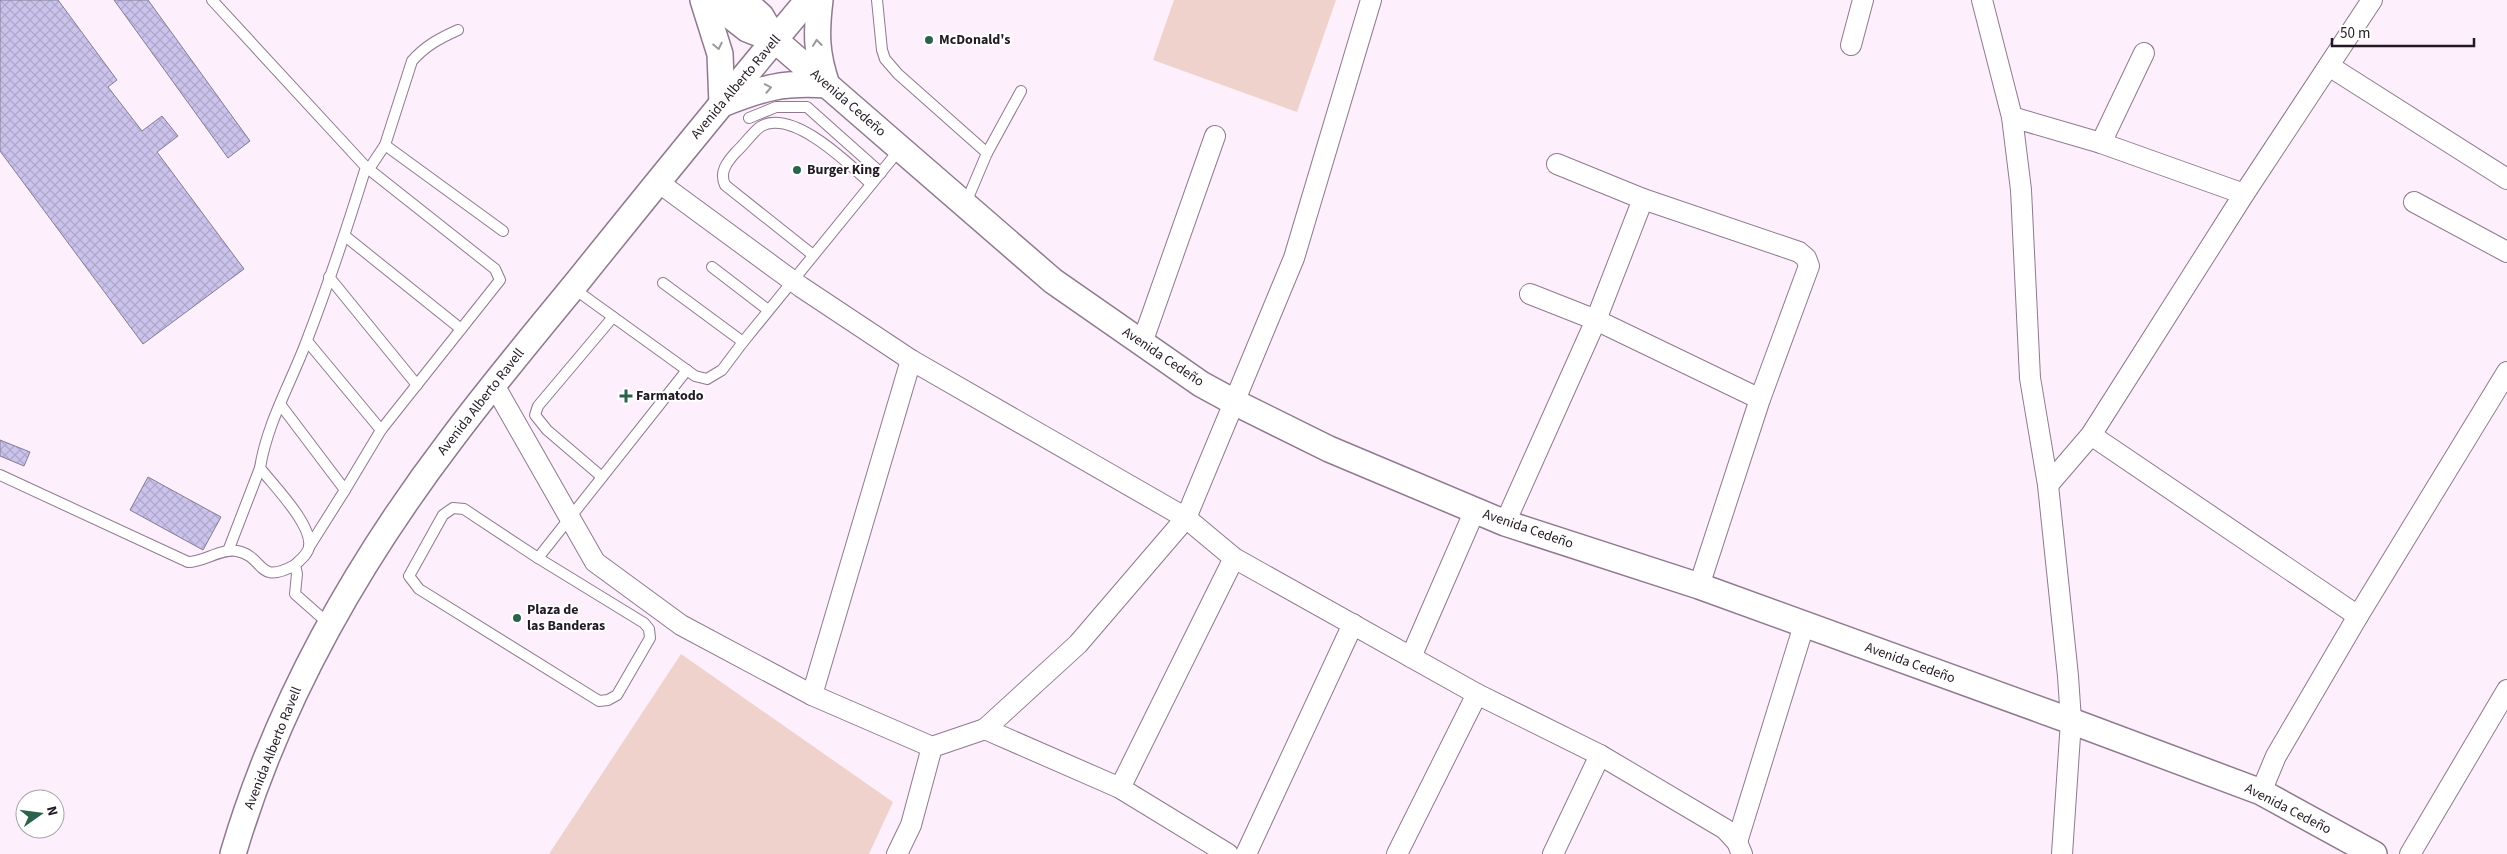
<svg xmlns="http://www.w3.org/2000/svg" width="2507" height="854" viewBox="0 0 2507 854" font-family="'Source Sans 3',sans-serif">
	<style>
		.pitch { fill: #efd2cb }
		.building { fill: url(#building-cross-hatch); stroke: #817c97 }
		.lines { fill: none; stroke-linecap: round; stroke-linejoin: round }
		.service-casing { stroke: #8f798f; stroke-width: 12 }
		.minor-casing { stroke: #8f798f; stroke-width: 22 }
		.tertiary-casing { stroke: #8f798f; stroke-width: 28 }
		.service { stroke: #fff; stroke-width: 10 }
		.minor { stroke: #fff; stroke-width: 20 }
		.tertiary { stroke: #fff; stroke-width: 25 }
		.oneway { stroke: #9c989c }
		.poi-dot { fill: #2a634a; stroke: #fff; stroke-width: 2 }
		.labels { text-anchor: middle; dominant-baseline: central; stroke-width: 4; stroke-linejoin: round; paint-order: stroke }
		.poi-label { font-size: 14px; font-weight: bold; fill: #221922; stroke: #fff; text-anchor: start }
		.street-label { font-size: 14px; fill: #221922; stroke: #fff }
	</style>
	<defs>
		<pattern id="building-cross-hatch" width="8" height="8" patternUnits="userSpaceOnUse" patternTransform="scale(1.25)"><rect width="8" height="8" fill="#cbc3ec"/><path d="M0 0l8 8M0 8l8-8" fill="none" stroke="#aea7ca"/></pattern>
	</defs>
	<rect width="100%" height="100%" fill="#feeffd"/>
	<!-- pitch -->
	<g class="pitch">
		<path d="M1174,0H1336L1297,112L1153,60Z"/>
		<path d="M681,654L893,802L869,854H549Z"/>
	</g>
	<!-- building -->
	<g class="building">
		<path d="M0,0H58L117,80L108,87L142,131L162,116L178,136L157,152L244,269L143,344L0,151Z"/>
		<path d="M114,0H148L250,141L228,158Z"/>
		<path d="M0,440L30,452L24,466L0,456Z"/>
		<path d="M148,477L221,517L203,550L130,510Z"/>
	</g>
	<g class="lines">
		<defs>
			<g id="service">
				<path d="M212,0L366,167C348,225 329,283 307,340C291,383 267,423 260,468C273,485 313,525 309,547C308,554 300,560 295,565L297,574L295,594L329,624"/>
				<path d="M877,0L882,50L885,59L898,74L987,153L1021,91"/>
				<path d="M749,118L776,107H807L881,173"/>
				<path d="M385,145L503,231"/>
				<path d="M965,205L987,153"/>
				<path d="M345,236L461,329"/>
				<path d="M813,255L725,185C719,172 727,162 736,152C744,145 752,133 760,127C792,107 850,165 871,184"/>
				<path d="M712,267L768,310"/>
				<path d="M329,277L417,385"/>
				<path d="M573,288L695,376L707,379L722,370L743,342L663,283"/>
				<path d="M307,341L381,430"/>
				<path d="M743,342L900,149"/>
				<path d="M280,404L345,490L381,430L500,280L495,269L366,167L371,166L385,145L412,61C425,46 440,38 458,30"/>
				<path d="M0,475L188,562C204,562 221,548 237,551C266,557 256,586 295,565"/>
				<path d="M602,477L547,430L535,415L538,406L613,317"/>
				<path d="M453,508L464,509L538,558L644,623L649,629L650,638L617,695L608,700L599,701L419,589L409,576L443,515Z"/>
				<path d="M309,547L345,490"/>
				<path d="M228,551L260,468"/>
				<path d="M538,558L687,370"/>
			</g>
			<g id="minor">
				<path d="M1982,0L2012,117L2021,190L2030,378L2048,485L2068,676L2071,721L2062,854"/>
				<path d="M1851,45L1863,0"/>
				<path d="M2329,66L2507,179"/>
				<path d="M2012,117L2101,143L2244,194"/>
				<path d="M2101,143L2144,53"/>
				<path d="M1557,164L1643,199L1799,252L1806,258L1809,266L1760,399L1699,586"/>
				<path d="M658,182L801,287L911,360L1186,518L1234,558L1477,694L1600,755L1725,829L1737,842L1742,854"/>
				<path d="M2414,202L2507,252"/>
				<path d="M1530,294L1596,320L1760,399"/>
				<path d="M1142,343L1215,136"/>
				<path d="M494,385L595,562L681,625L812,695L932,747L985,729L1120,788L1228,854"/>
				<path d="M2091,435L2358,616"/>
				<path d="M2048,485L2091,435L2244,194L2372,0"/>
				<path d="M1505,523L1596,320L1643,199"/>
				<path d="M1411,657L1475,510"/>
				<path d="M812,695L911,360"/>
				<path d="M985,729L1078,644L1186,518L1294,258L1371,0"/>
				<path d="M1120,788L1234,558"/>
				<path d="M2261,792L2276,756L2358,616L2507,372"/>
				<path d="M1737,842L1804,625"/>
				<path d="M897,854L911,825L932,747"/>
				<path d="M1246,854L1353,624"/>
				<path d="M1397,854L1477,694"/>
				<path d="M1553,854L1600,755"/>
				<path d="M2410,854L2507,690"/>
			</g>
			<g id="tertiary">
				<path d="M703,0L720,54L722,104C763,88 782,82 827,85C816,53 816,33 820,0"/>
				<path d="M710,0L747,29L775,40"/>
				<path d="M743,0L761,16L775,40L1053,281L1201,384L1234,402L1329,449L1505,523L1699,586L2071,721L2261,792L2374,854"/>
				<path d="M233,854C278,701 357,563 453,437C492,385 533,336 574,286C651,190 729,94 808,0"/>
			</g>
		</defs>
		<!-- service casing -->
		<use href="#service" class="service-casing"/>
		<!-- minor casing -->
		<use href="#minor" class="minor-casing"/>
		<!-- tertiary casing -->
		<use href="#tertiary" class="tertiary-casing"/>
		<!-- service -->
		<use href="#service" class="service"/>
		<!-- minor -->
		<use href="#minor" class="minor"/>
		<!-- tertiary -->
		<use href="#tertiary" class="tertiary"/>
	</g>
	<!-- one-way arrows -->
	<defs><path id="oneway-chevron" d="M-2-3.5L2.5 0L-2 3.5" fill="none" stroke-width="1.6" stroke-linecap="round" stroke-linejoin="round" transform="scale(1.25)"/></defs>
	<g class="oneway">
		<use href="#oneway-chevron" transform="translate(817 43) rotate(-96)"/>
		<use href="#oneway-chevron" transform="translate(718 46) rotate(78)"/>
		<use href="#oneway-chevron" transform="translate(768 88) rotate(-11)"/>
	</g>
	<!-- markers -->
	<g class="poi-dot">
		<circle cx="929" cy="40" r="5"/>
		<circle cx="797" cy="170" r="5"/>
		<path d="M623.5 388.5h5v5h5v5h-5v5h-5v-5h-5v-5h5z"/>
		<circle cx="517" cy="618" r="5"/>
	</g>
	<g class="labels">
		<!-- poi labels -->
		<g class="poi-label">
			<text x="939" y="40">McDonald's</text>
			<text x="807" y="170">Burger King</text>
			<text x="636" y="396">Farmatodo</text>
			<text x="527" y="610">Plaza de<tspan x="527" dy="16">las Banderas</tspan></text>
		</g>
		<!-- street labels -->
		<g class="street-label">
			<text transform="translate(736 87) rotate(-50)">Avenida Alberto Ravell</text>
			<text transform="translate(848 103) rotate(41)">Avenida Cedeño</text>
			<text transform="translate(1163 357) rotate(34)">Avenida Cedeño</text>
			<text transform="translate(481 402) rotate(-52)">Avenida Alberto Ravell</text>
			<text transform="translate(1528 529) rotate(19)">Avenida Cedeño</text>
			<text transform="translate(1910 663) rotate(20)">Avenida Cedeño</text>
			<text transform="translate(273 748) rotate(-68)">Avenida Alberto Ravell</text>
			<text transform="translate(2288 809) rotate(27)">Avenida Cedeño</text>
		</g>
	</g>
	<!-- north arrow -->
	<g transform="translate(40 814) rotate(76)"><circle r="24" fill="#ffffff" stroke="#a7a3a7"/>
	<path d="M0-4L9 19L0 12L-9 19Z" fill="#2a634a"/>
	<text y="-8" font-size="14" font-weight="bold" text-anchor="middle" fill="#221922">N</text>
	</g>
	<!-- scale -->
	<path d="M2332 38v8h142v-8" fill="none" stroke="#221922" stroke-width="2.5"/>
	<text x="2340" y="38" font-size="15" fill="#221922" stroke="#ffffff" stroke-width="4" paint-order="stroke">50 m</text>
</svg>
